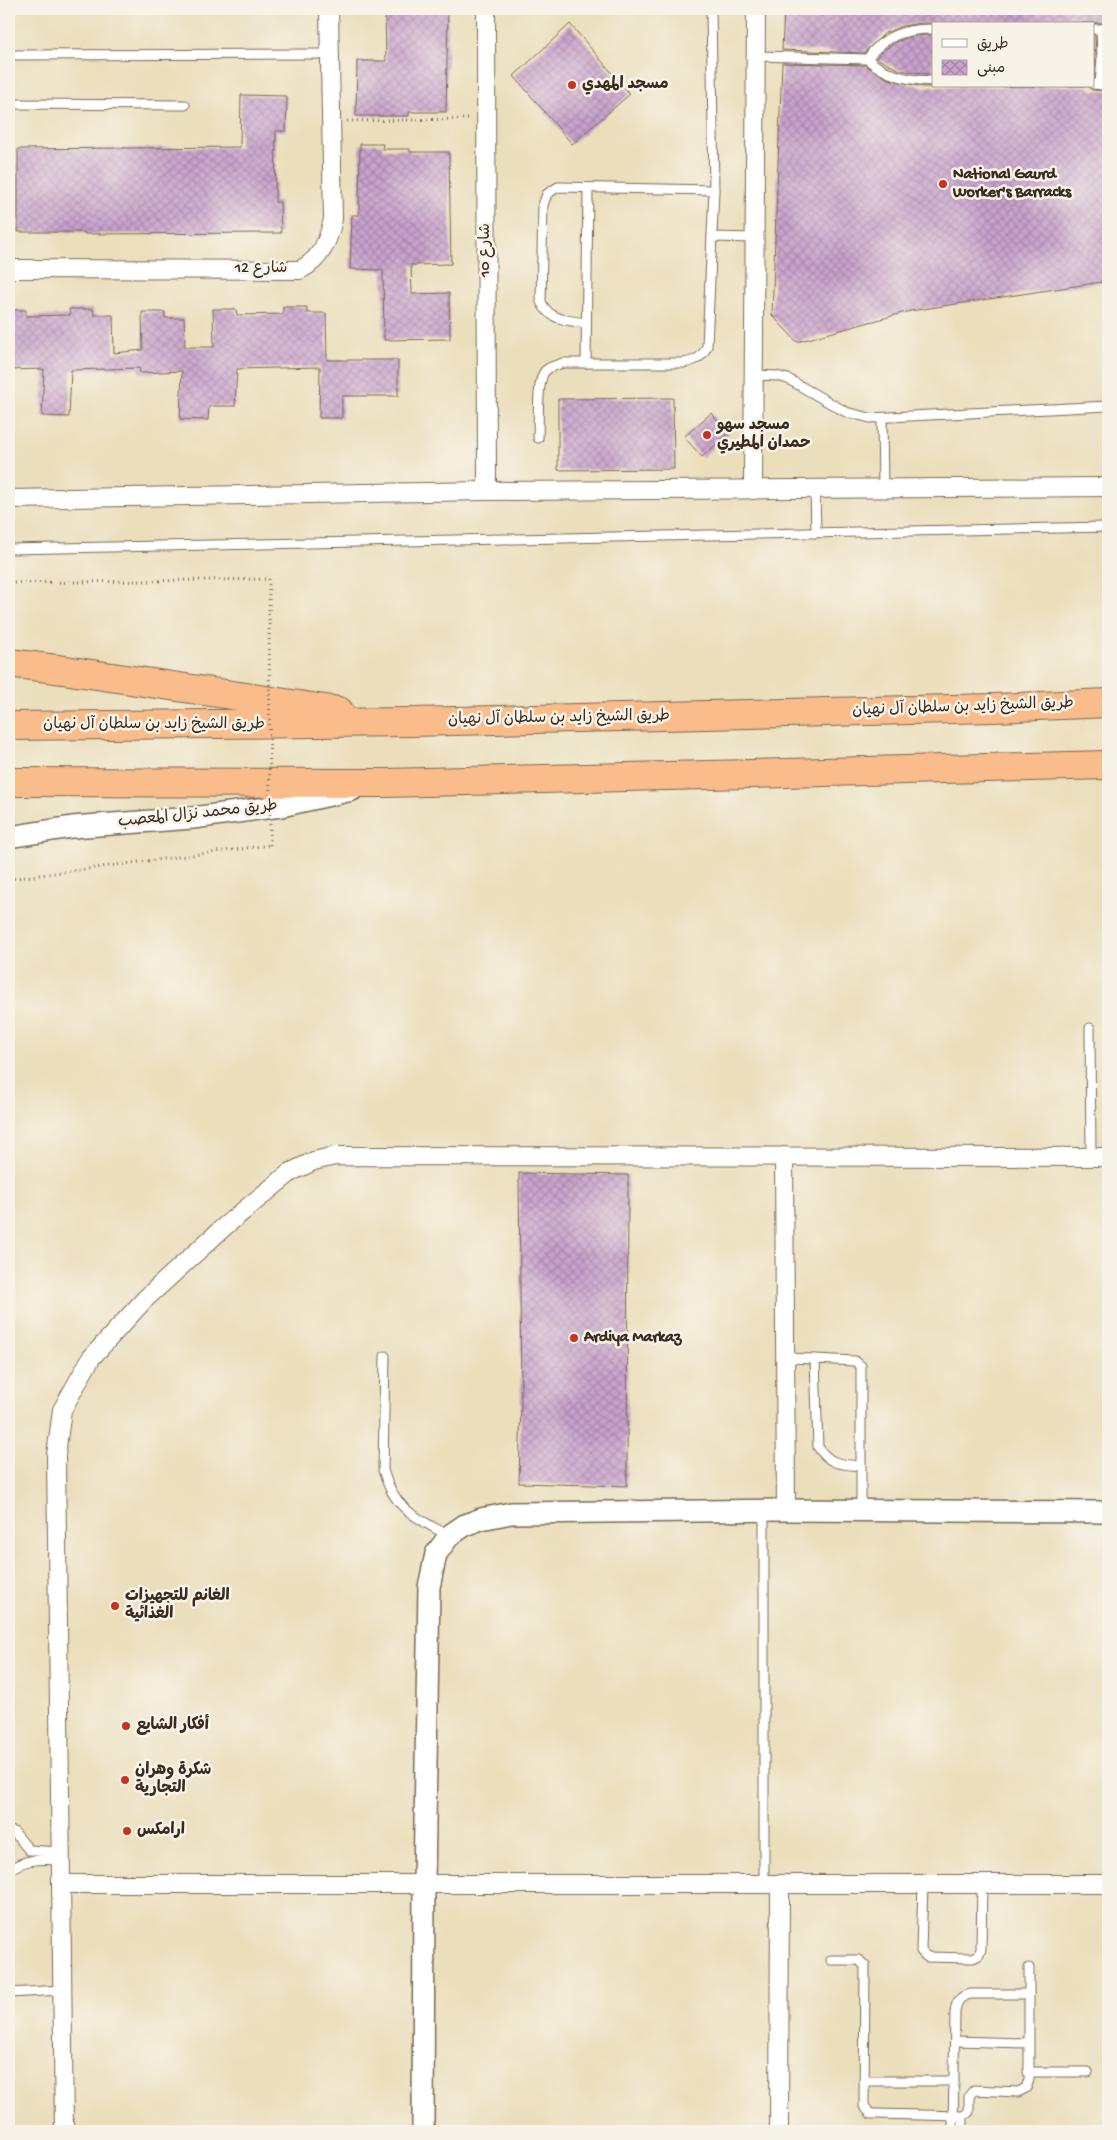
<svg xmlns="http://www.w3.org/2000/svg" width="1117" height="2140" viewBox="0 0 1117 2140" font-family="'Gochi Hand','Playpen Sans Arabic',sans-serif">
	<style>
		.building { fill: url(#building-cross-hatch) }
		.lines { fill: none; stroke-linecap: round; stroke-linejoin: round }
		.service-casing { stroke: #796955; stroke-width: 11 }
		.minor-casing { stroke: #796955; stroke-width: 20 }
		.tertiary-casing { stroke: #796955; stroke-width: 24 }
		.motorway-casing { stroke: #796955; stroke-width: 30 }
		.path { stroke: #796955; stroke-width: 3; stroke-dasharray: 1 4; stroke-linecap: butt }
		.service { stroke: #fff; stroke-width: 9 }
		.minor { stroke: #fff; stroke-width: 18 }
		.tertiary { stroke: #fff; stroke-width: 21 }
		.motorway { stroke: #f9bc8a; stroke-width: 28 }
		.path-bridge { stroke: #796955; stroke-width: 3; stroke-dasharray: 1 4; stroke-linecap: butt }
		.poi-dot { fill: #c8321e; stroke: #f7f3e8; stroke-width: 2 }
		.labels { text-anchor: middle; dominant-baseline: central; stroke-width: 5; stroke-linejoin: round; paint-order: stroke }
		.poi-label { font-size: 16px; font-weight: bold; fill: #3b2a1e; stroke: #f7f3e8; text-anchor: start }
		.street-label { font-size: 16px; fill: #3b2a1e; stroke: #f7f3e8 }
	</style>
	<defs>
		<pattern id="building-cross-hatch" width="8" height="8" patternUnits="userSpaceOnUse" patternTransform="scale(1.25)"><rect width="8" height="8" fill="#c8a2cd"/><path d="M0 0l8 8M0 8l8-8" fill="none" stroke="#a484a6"/></pattern>
	</defs>
	<rect width="100%" height="100%" fill="#f7f3e8"/>
	<filter id="ink" filterUnits="userSpaceOnUse"><feTurbulence type="fractalNoise" baseFrequency=".02" numOctaves="2"/><feDisplacementMap in="SourceGraphic" scale="10" xChannelSelector="R" yChannelSelector="G"/><feConvolveMatrix kernelMatrix="1 2 1 2 8 2 1 2 1" color-interpolation-filters="sRGB"/></filter>
	<filter id="wash" filterUnits="userSpaceOnUse"><feTurbulence type="fractalNoise" baseFrequency=".0096" numOctaves="4" result="noise"/><feDisplacementMap in="SourceGraphic" scale="20" xChannelSelector="R" yChannelSelector="G"/><feGaussianBlur stdDeviation="1.12" result="paint"/><feColorMatrix in="noise" values="0 0 0 0 0 0 0 0 0 0 0 0 0 0 0 0 0 1.4 0 .05"/><feComposite in="paint" operator="in"/></filter>
	<g filter="url(#wash)">
		<rect width="100%" height="100%" fill="#ebdebb"/>
		<g id="blocks">
			<!-- building -->
			<g class="building">
				<path d="M385,9H448L446,112H409V116H356L357,61H386Z"/>
				<path d="M784,9H1108V23H922L902,26L885,33L864,53L782,50Z"/>
				<path d="M570,24L630,94L572,144L514,76Z"/>
				<path d="M933,35V75L900,70L876,58L885,49L898,41L914,36Z"/>
				<path d="M1093,35H1095L1096,57L1094,78Z"/>
				<path d="M782,63L865,65L888,79L923,87L1087,86L1092,90L1108,91V281L910,311L797,342L772,315Z"/>
				<path d="M241,95L287,96L286,131H276L275,202H280L281,233L85,234L84,232H18V149L240,147Z"/>
				<path d="M360,144H383L382,149H410V152H449L451,264L411,265L412,294L449,293L450,339L384,340L383,270L350,269L352,215H359Z"/>
				<path d="M283,307H307V313H326L327,360H398V396H342V418H319L320,367L237,369L235,406H209L208,420L180,419L182,371L140,373L139,368L71,370L69,417L42,416L44,369L9,370V310H26V316L70,315L69,309H93L94,315H113L114,353L143,350L142,312H165V318H184L185,347H214L213,309H236L237,315L283,314Z"/>
				<path d="M673,398L674,469L558,470V399Z"/>
				<path d="M711,413L729,433L702,457L684,437Z"/>
				<path d="M519,1173L628,1175L627,1486L519,1483L521,1398Z"/>
			</g>
		</g>
	</g>
	<g filter="url(#ink)">
		<use href="#blocks" fill-opacity="0" stroke="#796955" stroke-width="1"/>
		<g class="lines">
			<defs>
				<g id="service">
					<path d="M1093,29H1108"/>
					<path d="M9,55L329,54"/>
					<path d="M755,56L867,59C887,76 908,80 933,81"/>
					<path d="M867,59C884,35 905,29 933,29"/>
					<path d="M1093,84L1108,85"/>
					<path d="M1100,85L1102,57L1101,29"/>
					<path d="M9,104L185,105"/>
					<path d="M712,237L755,238"/>
					<path d="M586,323C567,320 550,321 541,302L543,205L547,194L558,187L714,190"/>
					<path d="M586,363L588,188"/>
					<path d="M754,375L777,376L788,379L846,412L870,418L1108,406"/>
					<path d="M882,419L883,489"/>
					<path d="M538,438C539,424 536,381 545,371C550,366 557,365 563,363H683C695,361 702,358 707,346L714,190L711,9"/>
					<path d="M815,489L816,533"/>
					<path d="M9,549L1108,527"/>
					<path d="M1090,1028L1091,1157"/>
					<path d="M385,1356L383,1470C394,1510 416,1517 449,1536"/>
					<path d="M785,1358L815,1359"/>
					<path d="M861,1466C841,1464 830,1465 818,1447L815,1359L855,1361L861,1366V1511"/>
					<path d="M764,1511V1884"/>
					<path d="M9,1831L14,1832L29,1850L60,1852"/>
					<path d="M9,1870C26,1858 41,1859 60,1860"/>
					<path d="M923,1884L921,1951L927,1957L973,1958L979,1955L981,1949L982,1884"/>
					<path d="M831,1960H859L865,1966L864,2106L871,2114H876L963,2116L969,2112V2096L974,2090L1018,2092L1026,2088L1029,2080V1968"/>
					<path d="M9,1993L62,1990"/>
					<path d="M955,2041L1028,2043"/>
					<path d="M1028,2072H1088"/>
					<path d="M864,2081H954"/>
					<path d="M953,2131L955,2013C956,2001 960,1996 971,1994H1029"/>
					<path d="M963,2131V2116"/>
				</g>
				<g id="minor">
					<path d="M486,9L487,491"/>
					<path d="M9,269L300,270C321,259 328,242 333,219L329,9"/>
					<path d="M753,490L756,9"/>
					<path d="M9,499L487,491L1108,487"/>
					<path d="M784,1156L786,1510"/>
					<path d="M61,1884H1108"/>
					<path d="M64,2131L56,1455L62,1410L91,1358L145,1299L225,1226L291,1172L314,1161L335,1156L1108,1157"/>
					<path d="M779,2131L780,1884"/>
				</g>
				<g id="tertiary">
					<path d="M9,837L72,827L193,818L281,806L352,790"/>
					<path d="M423,2131L424,1884L429,1587L436,1554L449,1536L465,1525L481,1519L511,1513L786,1510L1108,1512"/>
				</g>
				<g id="motorway">
					<path d="M9,663L64,670L339,711"/>
					<path d="M9,726L412,722L994,708L1108,703"/>
					<path d="M9,782L385,783L1108,765"/>
				</g>
			</defs>
			<!-- service casing -->
			<use href="#service" class="service-casing"/>
			<!-- minor casing -->
			<use href="#minor" class="minor-casing"/>
			<!-- tertiary casing -->
			<use href="#tertiary" class="tertiary-casing"/>
			<!-- motorway casing -->
			<use href="#motorway" class="motorway-casing"/>
			<!-- path -->
			<g class="path">
				<path d="M347,121L468,119"/>
				<path d="M9,583L269,579"/>
				<path d="M9,879L270,845"/>
			</g>
			<!-- service -->
			<use href="#service" class="service"/>
			<!-- minor -->
			<use href="#minor" class="minor"/>
			<!-- tertiary -->
			<use href="#tertiary" class="tertiary"/>
			<!-- motorway -->
			<use href="#motorway" class="motorway"/>
			<!-- path-bridge -->
			<path class="path-bridge" d="M269,579L270,845"/>
		</g>
	</g>
	<!-- markers -->
	<g class="poi-dot">
		<circle cx="572" cy="85" r="5"/>
		<circle cx="943" cy="184" r="5"/>
		<circle cx="707" cy="435" r="5"/>
		<circle cx="574" cy="1338" r="5"/>
		<circle cx="115" cy="1606" r="5"/>
		<circle cx="126" cy="1726" r="5"/>
		<circle cx="125" cy="1780" r="5"/>
		<circle cx="127" cy="1831" r="5"/>
	</g>
	<g class="labels">
		<!-- poi labels -->
		<g class="poi-label">
			<text x="582" y="85">مسجد المهدي</text>
			<text x="953" y="175">National Gaurd<tspan x="953" dy="18">Worker's Barracks</tspan></text>
			<text x="717" y="426">مسجد سهو<tspan x="717" dy="18">حمدان المطيري</tspan></text>
			<text x="584" y="1338">Ardiya Markaz</text>
			<text x="125" y="1597">الغانم للتجهيزات<tspan x="125" dy="18">الغذائية</tspan></text>
			<text x="136" y="1726">أفكار الشايع</text>
			<text x="135" y="1771">شكرة وهران<tspan x="135" dy="18">التجارية</tspan></text>
			<text x="137" y="1831">ارامكس</text>
		</g>
		<!-- street labels -->
		<g class="street-label">
			<text transform="translate(486 250) rotate(-90)">شارع 10</text>
			<text x="261" y="269">شارع 12</text>
			<text transform="translate(963 708) rotate(-2)">طريق الشيخ زايد بن سلطان آل نهيان</text>
			<text transform="translate(559 719) rotate(-1)">طريق الشيخ زايد بن سلطان آل نهيان</text>
			<text x="154" y="725">طريق الشيخ زايد بن سلطان آل نهيان</text>
			<text transform="translate(198 815) rotate(-6)">طريق محمد نزال المعصب</text>
		</g>
	</g>
	<!-- margin -->
	<rect width="1117" height="2140" fill="none" stroke="#f7f3e8" stroke-width="30"/>
	<!-- legend -->
	<rect x="932" y="22" width="162" height="65" fill="#f7f3e8" stroke="#aca397"/>
	<rect x="942" y="39" width="25" height="8" fill="#ffffff" stroke="#aca397"/>
	<text x="977" y="48" font-size="15" fill="#3b2a1e">طريق</text>
	<rect x="942" y="60" width="25" height="15" fill="url(#building-cross-hatch)" stroke="#aca397"/>
	<text x="977" y="72" font-size="15" fill="#3b2a1e">مبنى</text>
</svg>
